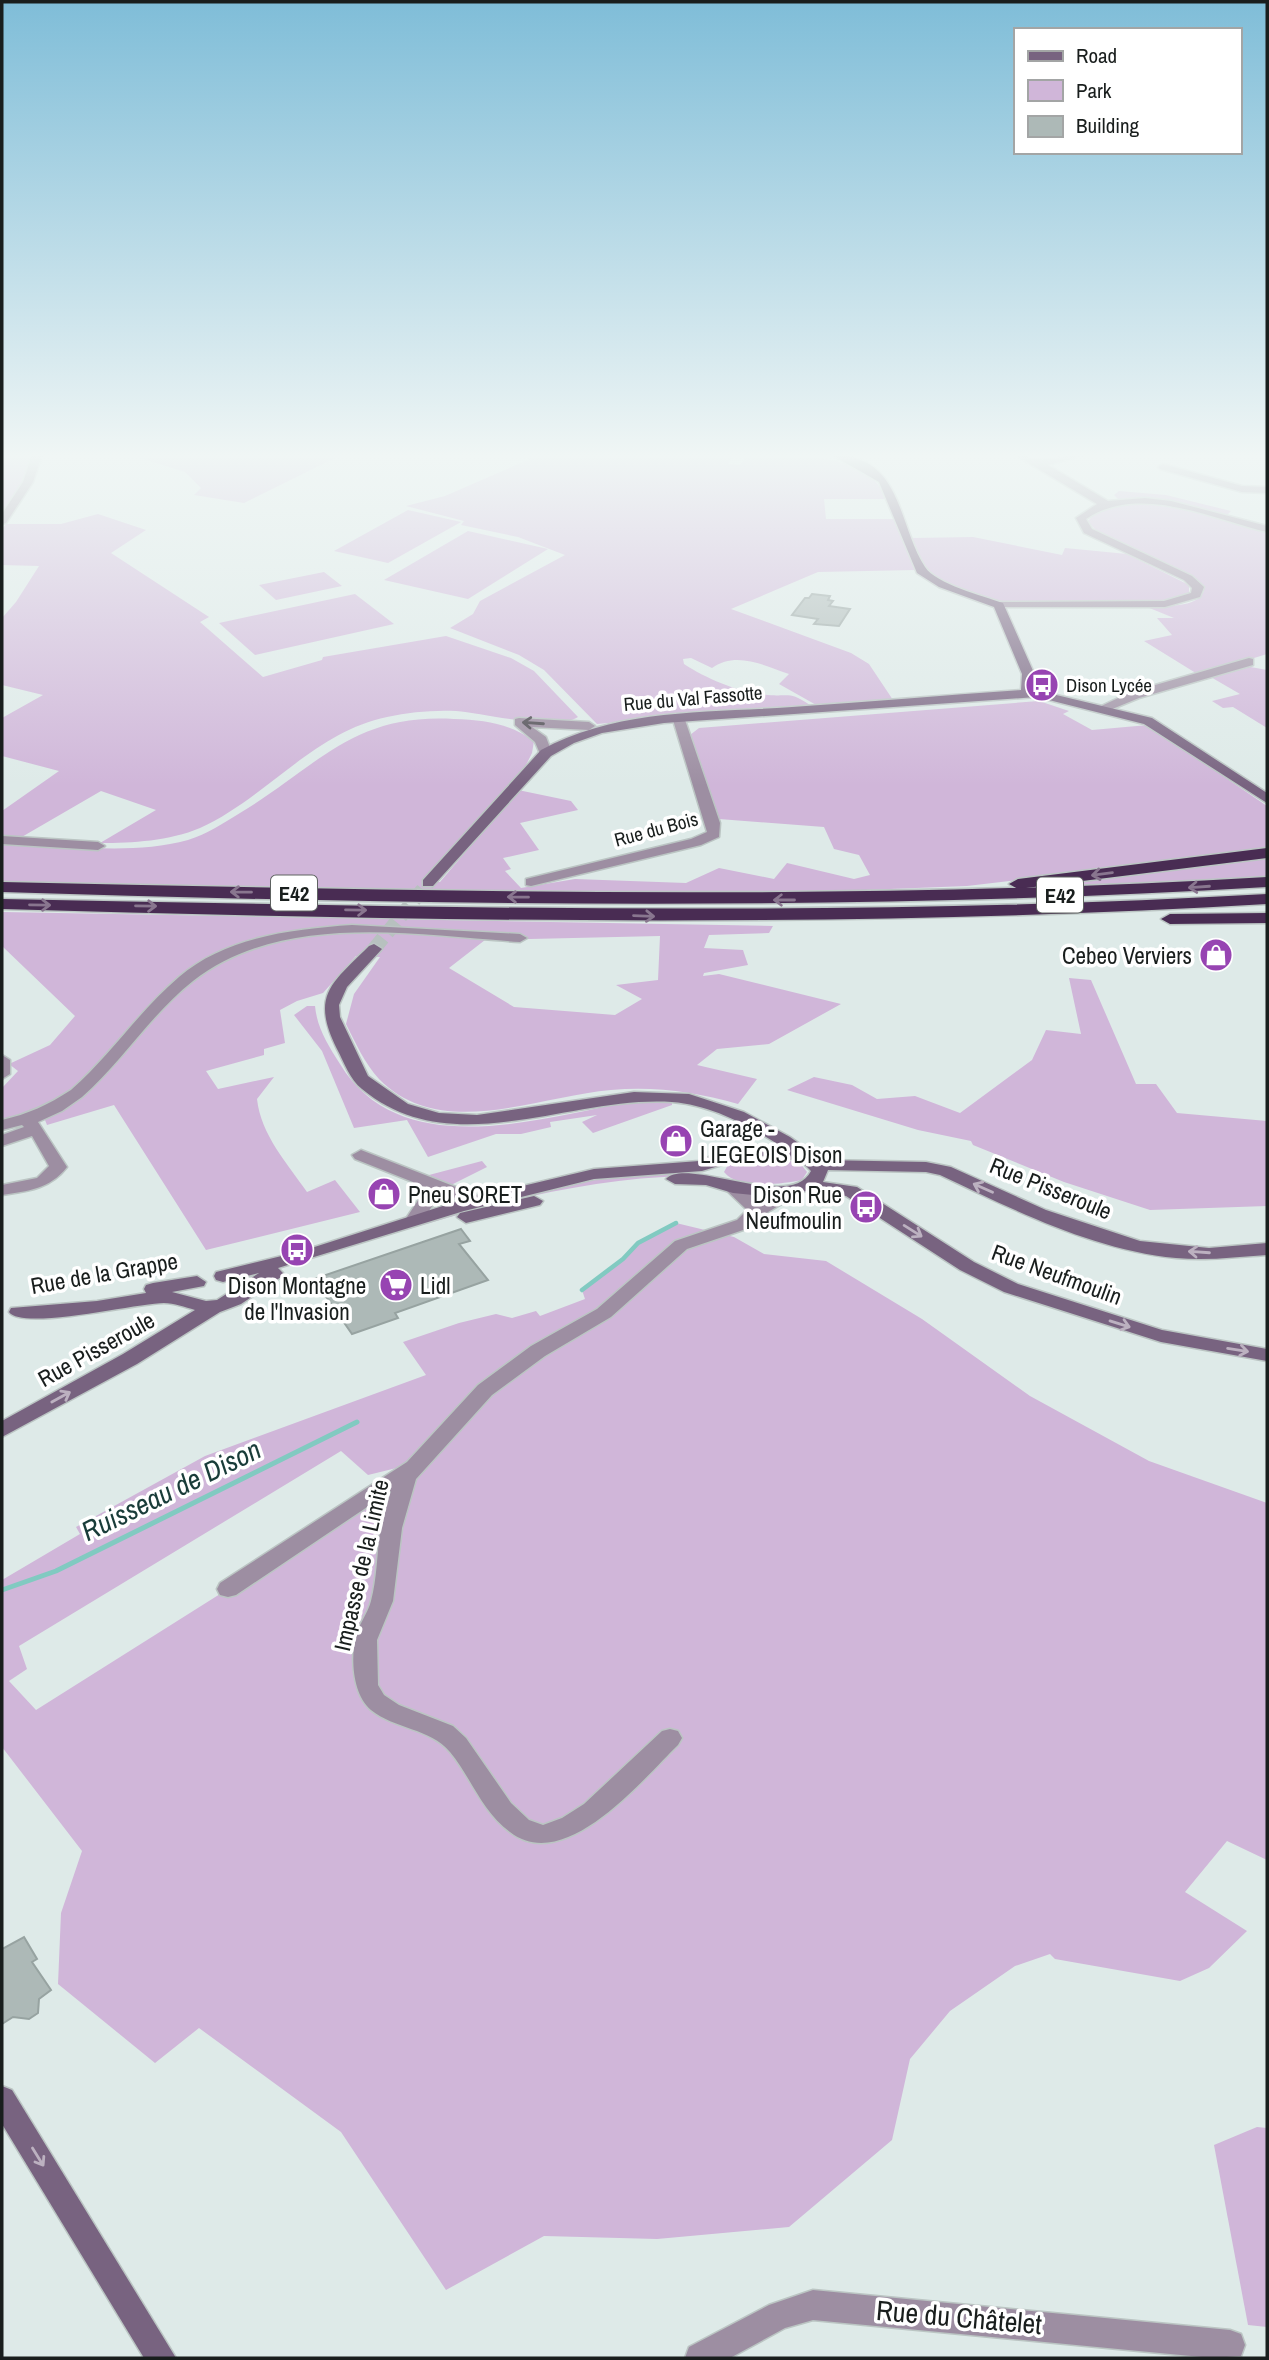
<svg xmlns="http://www.w3.org/2000/svg" width="1269" height="2360" viewBox="0 0 1269 2360" font-family="'Archivo Narrow',sans-serif">
	<style>
		.green { fill: #d0b6d9; fill-rule: evenodd }
		.lines { fill: none; stroke-linecap: round; stroke-linejoin: round }
		.stream-far1 { stroke: #81cac1; stroke-width: 4.5 }
		.stream { stroke: #81cac1; stroke-width: 5 }
		.building { fill: #adb9b7; stroke: #97a3a1; stroke-width: 2 }
		.secondary-tunnel { stroke: #b7c1bf; stroke-width: 14; stroke-dasharray: 14 7; stroke-linecap: butt }
		.street-casing { stroke: #bbc5c3; stroke-width: 3 }
		.secondary-casing { stroke: #bbc5c3; stroke-width: 3 }
		.highway-casing { stroke: #bbc5c3; stroke-width: 3 }
		.street { fill: #9d8ea2; fill-rule: evenodd }
		.secondary { fill: #786380; fill-rule: evenodd }
		.highway { fill: #492c53; fill-rule: evenodd }
		.oneway { stroke: #4e4b52 }
		.oneway2 { stroke: #89768f }
		.oneway3 { stroke: #bcb1c0 }
		.labels { text-anchor: middle; dominant-baseline: central; stroke-width: 7; stroke-linejoin: round; paint-order: stroke }
		.far-poi-label { font-size: 19px; fill: #191e1d; stroke: #fff; text-anchor: start }
		.far-street-label { font-size: 19px; fill: #191e1d; stroke: #fff }
		.shield { fill: #fff; stroke: #5e6261; stroke-width: 2 }
		.shield-label { font-size: 21px; font-weight: bold; fill: #191e1d }
		.poi-label { font-size: 23px; fill: #191e1d; stroke: #fff; text-anchor: start }
		.street-label { font-size: 23px; fill: #191e1d; stroke: #fff }
		.near-water-label { font-size: 28px; font-style: italic; fill: #193c39; stroke: #fff }
		.near-street-label { font-size: 28px; fill: #191e1d; stroke: #fff }
	</style>
	<rect width="100%" height="100%" fill="#deeae8"/>
	<!-- green -->
	<g class="green">
		<path d="M2,455H31L25,478L2,512Z"/>
		<path d="M130,455H341L244,503L194,495L201,488L185,472Z"/>
		<path d="M530,455H646L659,458L666,455H734L728,464L740,465L747,456C794,459 864,447 887,499H824L826,519H895L915,570L818,572L731,609L851,653L869,664L893,700L818,706L779,684L789,674C763,665 736,651 712,668L691,658L683,659L684,664C707,679 740,693 768,695C791,697 788,691 810,705L597,724L544,670L519,655L450,628L473,614L480,601L565,555L518,537L461,525L464,521L406,506L445,496L530,459Z"/>
		<path d="M1119,491L1166,495L1231,511L1226,516L1139,499H1118L1114,495Z"/>
		<path d="M1135,502L1187,510L1267,532V654L1199,675L1144,641L1172,635L1157,618H1174L1147,607C1164,605 1197,609 1204,591L1202,585L1192,577C1165,565 1103,545 1088,521L1101,507Z"/>
		<path d="M408,510L461,522L388,563L334,551Z"/>
		<path d="M98,514L146,530L111,553L209,617L200,622L263,677L322,660L323,657L446,636L511,658L534,671L578,717C553,732 486,713 456,711C433,710 410,712 387,717C314,732 266,798 200,828C169,841 133,843 100,843L156,810L101,791L20,838L2,837V811L59,771L2,756V718L43,695L2,685V618L16,602L39,566L2,565V529L6,524H61Z"/>
		<path d="M468,531L548,549L468,599L384,580Z"/>
		<path d="M973,537L1062,555L1065,548L1127,554L1189,585V594C1167,609 1051,603 1018,604C995,600 938,589 924,570C918,562 916,548 912,538Z"/>
		<path d="M324,572L342,586L276,600L259,585Z"/>
		<path d="M355,594L394,624L255,655L219,623Z"/>
		<path d="M1245,666L1267,670V728L1233,707L1223,708L1212,701L1240,694L1209,676Z"/>
		<path d="M1039,701L1069,711L1063,714L1092,730L1148,725L1267,806V850L967,886L760,894L404,890L2,881V842C62,845 129,856 188,840C207,834 224,823 240,813C318,766 353,713 454,719C485,720 508,723 534,741L532,753L525,767L423,881L440,882L518,790L571,801L578,810L520,823L539,850L503,858L511,869L505,871L521,888L575,879L686,883L719,868L774,879L787,863L854,879L870,875L859,855L834,849L824,827L719,819L690,735L699,728Z"/>
		<path d="M1267,858V876L993,892Z"/>
		<path d="M2,912L773,926L769,933L709,935L704,948L743,950L748,965L704,973L703,976L719,974L841,1004L769,1044L717,1049L697,1065L757,1079L738,1104C695,1092 655,1086 611,1090C537,1096 441,1142 379,1079C365,1064 355,1042 346,1024L354,994L380,957L356,956L323,993L297,1001L280,1010L285,1043L264,1049V1055L206,1071L218,1089L274,1077L257,1099C261,1135 287,1163 307,1192L335,1180L360,1212L206,1250L114,1105L47,1125L45,1120L80,1099L166,1003L198,974L222,959L289,939L281,935L182,976L84,1084L30,1117L2,1120V1088L18,1071L9,1064L50,1045L75,1016L2,946ZM660,936L658,980L616,985L642,999L615,1015L514,1007L449,968L485,940Z"/>
		<path d="M1069,978L1091,980L1136,1084H1156L1177,1113L1267,1121V1206L1150,1210L1064,1182L973,1145L971,1141L918,1130L787,1090L814,1077L852,1085L877,1099L915,1096L960,1113L1032,1060L1046,1030L1081,1034Z"/>
		<path d="M307,1006H315C317,1028 328,1045 340,1064C400,1163 537,1119 629,1102C643,1100 658,1101 672,1101V1105L593,1133L582,1122L597,1115L550,1122L551,1127L521,1134H496L428,1157L407,1120L354,1128L322,1051L294,1015Z"/>
		<path d="M762,1158L799,1162L807,1172L802,1180C782,1184 738,1190 724,1172L729,1163Z"/>
		<path d="M482,1161L487,1167L451,1185L429,1175Z"/>
		<path d="M685,1171L686,1176C542,1179 405,1233 269,1270L418,1222L606,1176Z"/>
		<path d="M676,1223L734,1237L764,1254L826,1261L922,1319L1030,1396L1149,1461L1267,1503V1860L1227,1841L1185,1892L1247,1931L1209,1968L1180,1981L1055,1959L1050,1954L1015,1966L950,2011L910,2059L892,2140L789,2227L657,2239L544,2236L446,2290L341,2132L199,2028L155,2063L58,1984L61,1913L82,1851L2,1747V1580L80,1534L76,1527L205,1456L426,1375L403,1342L459,1323L496,1314L512,1318L536,1311L540,1316L585,1299L582,1290L623,1259L638,1243ZM341,1451L368,1475L417,1463L228,1589L36,1710L9,1681L27,1669L19,1646Z"/>
		<path d="M1257,2127L1267,2128V2327L1248,2325L1214,2145Z"/>
	</g>
	<g class="lines">
		<!-- stream-far1 -->
		<path class="stream-far1" d="M582,1290L623,1259L638,1243L676,1223"/>
		<!-- stream -->
		<path class="stream" d="M2,1590L56,1571L357,1422"/>
	</g>
	<!-- building -->
	<g class="building">
		<path d="M812,594L830,596L828,600L833,601L829,606L850,609L839,626L814,624L818,619L792,615L805,598H809Z"/>
		<path d="M461,1229L470,1241L459,1244L488,1280L395,1313L398,1318L352,1334L314,1279Z"/>
		<path d="M24,1937L37,1959L32,1962L51,1990L39,1999L38,2013L29,2019L13,2017L2,2024V1949Z"/>
	</g>
	<g class="lines">
		<!-- secondary-tunnel -->
		<path class="secondary-tunnel" d="M374,949L428,883"/>
		<defs>
			<g id="street">
				<path d="M32,455H42L33,482L6,523L2,524V514L23,482Z"/>
				<path d="M1015,455C1025,455 1035,460 1043,460C1057,458 1069,455 1084,455L1048,465L1108,501L1145,498L1171,501L1267,526V532C1211,519 1140,483 1086,519L1092,529L1192,576L1204,587L1200,597L1165,607H995V603L999,602L1164,601L1191,593L1192,588L1184,580L1084,533L1076,518L1097,504Z"/>
				<path d="M1163,464L1242,486L1267,487V493L1242,492L1160,469L1158,467Z"/>
				<path d="M1249,658L1253,659V665L1139,698L1105,712L1095,709L1131,692Z"/>
				<path d="M679,716L685,720L720,823L719,837L701,845L531,886L526,885V879L691,839L707,832L673,720Z"/>
				<path d="M519,718L589,722L595,726L589,730L532,727L546,737L552,753L546,757L541,756L535,742L515,725V719Z"/>
				<path d="M2,836L98,842L105,846L98,850L2,844Z"/>
				<path d="M352,925L520,934L527,938L520,942C415,935 283,911 193,981C151,1014 122,1062 82,1097L62,1111L38,1122L67,1167C50,1189 28,1191 2,1195V1185L37,1178L49,1166L32,1136L2,1146V1135L24,1127L22,1125L2,1130V1120C28,1114 48,1105 71,1090C110,1056 139,1011 179,977C225,937 293,929 352,925Z"/>
				<path d="M2,1055L10,1060V1074L2,1079Z"/>
				<path d="M361,1150L484,1198L487,1202L478,1207L436,1191L439,1196L420,1224H408L405,1220L421,1196L413,1182L355,1159L352,1155Z"/>
				<path d="M733,1183L739,1184L760,1202L798,1184L807,1189L763,1215L749,1228L687,1249L611,1317L545,1356L492,1395L416,1479L402,1528L393,1601L377,1640L378,1685L384,1695L399,1705L453,1726L466,1738L511,1803L529,1820L543,1825L562,1818L584,1804L662,1731L670,1729L678,1731L682,1738L678,1745C642,1780 565,1875 510,1832C482,1812 471,1777 450,1752C430,1728 394,1729 371,1710C353,1695 351,1661 355,1640C357,1626 368,1614 371,1601C377,1579 377,1554 380,1532C382,1518 387,1505 391,1491L236,1595L228,1597L220,1595L217,1589L220,1583L407,1462L478,1385L531,1346L597,1309L675,1241L737,1220L747,1210L724,1188Z"/>
				<path d="M813,2290L1230,2330L1241,2334L1245,2345L1241,2356L1212,2358L813,2320L785,2328L730,2358H685L689,2347L769,2305Z"/>
			</g>
			<g id="secondary">
				<path d="M832,455C903,455 897,524 925,567C936,584 983,596 1003,603L1034,673L1048,693L1152,718L1267,793V803L1144,724L1037,697L664,723L602,733L574,743L551,756L433,886H423V880L541,750C618,708 707,713 792,707C868,702 945,695 1021,690L1022,674L994,607L939,587L917,573L879,482Z"/>
				<path d="M374,944L382,949L347,987L339,1005L340,1017L368,1076L408,1104L439,1113L477,1115L634,1092L689,1094L744,1112L790,1137L822,1160L926,1162L951,1167L1046,1210L1140,1241L1209,1248L1267,1243V1255C1236,1257 1207,1261 1176,1258C1093,1250 1014,1210 940,1175L926,1172L828,1170L823,1182L857,1187L974,1262L1018,1284L1162,1330L1267,1349V1361L1161,1342L1004,1292L960,1270L846,1196L808,1191L763,1196L733,1193L706,1185L675,1184L666,1179C687,1156 791,1212 811,1171L801,1161L755,1155L702,1171L594,1179L464,1211L278,1268L283,1273L281,1277L241,1304L220,1312L137,1364L2,1437V1421L123,1354L195,1310C185,1307 174,1303 164,1303C138,1303 22,1331 9,1312L11,1308L97,1301L146,1293L144,1289L146,1285L153,1283L197,1276L206,1282L204,1286L172,1292L206,1301L217,1300L259,1273L223,1282L216,1280L214,1276L216,1272L302,1251L452,1203L594,1169L699,1161L724,1151L755,1145L784,1148C750,1126 712,1105 672,1102C570,1095 452,1164 362,1089C350,1080 344,1062 337,1049C310,995 332,983 369,946Z"/>
				<path d="M534,1196L543,1201L540,1205L466,1223L457,1217L460,1213Z"/>
				<path d="M2,2086L12,2090L176,2358H144L2,2124Z"/>
			</g>
			<g id="highway">
				<path d="M1267,848V858L1018,889L1009,884L1018,879Z"/>
				<path d="M1267,877V887C846,912 424,905 2,892V882C424,891 845,902 1267,877Z"/>
				<path d="M1267,894V904C846,929 423,921 2,909V899C424,907 845,918 1267,894Z"/>
				<path d="M1267,913V923L1170,924L1161,919L1170,914Z"/>
			</g>
		</defs>
		<!-- street casing -->
		<use href="#street" class="street-casing"/>
		<!-- secondary casing -->
		<use href="#secondary" class="secondary-casing"/>
		<!-- highway casing -->
		<use href="#highway" class="highway-casing"/>
		<!-- street -->
		<use href="#street" class="street"/>
		<!-- secondary -->
		<use href="#secondary" class="secondary"/>
		<!-- highway -->
		<use href="#highway" class="highway"/>
	</g>
	<!-- one-way arrows -->
	<defs><path id="oneway-shaft" d="M-6 0H5M1.5-3L5.5 0L1.5 3" fill="none" stroke-width="1.6" stroke-linecap="round" stroke-linejoin="round" transform="scale(1.75)"/></defs>
	<use class="oneway" href="#oneway-shaft" transform="translate(533 723) rotate(-176)"/>
	<g class="oneway2">
		<use href="#oneway-shaft" transform="translate(1102 874) rotate(173)"/>
		<use href="#oneway-shaft" transform="translate(1199 887) rotate(176)"/>
		<use href="#oneway-shaft" transform="translate(241 892) rotate(-179)"/>
		<use href="#oneway-shaft" transform="translate(518 897) rotate(-179)"/>
		<use href="#oneway-shaft" transform="translate(784 900) rotate(-180)"/>
		<use href="#oneway-shaft" transform="translate(40 905) rotate(1)"/>
		<use href="#oneway-shaft" transform="translate(146 906) rotate(1)"/>
		<use href="#oneway-shaft" transform="translate(356 910) rotate(1)"/>
		<use href="#oneway-shaft" transform="translate(644 916) rotate(2)"/>
	</g>
	<g class="oneway3">
		<use href="#oneway-shaft" transform="translate(983 1188) rotate(-156)"/>
		<use href="#oneway-shaft" transform="translate(913 1231) rotate(32)"/>
		<use href="#oneway-shaft" transform="translate(1199 1252) rotate(-176)"/>
		<use href="#oneway-shaft" transform="translate(1120 1324) rotate(17)"/>
		<use href="#oneway-shaft" transform="translate(1238 1350) rotate(9)"/>
		<use href="#oneway-shaft" transform="translate(61 1397) rotate(-29)"/>
		<use href="#oneway-shaft" transform="translate(38 2157) rotate(58)"/>
	</g>
	<!-- sky -->
	<linearGradient id="sky" x2="0" y2="1"><stop stop-color="#7fbdd8"/><stop offset="0.58" stop-color="#f0f6f5"/><stop offset="1" stop-color="#f0f6f5" stop-opacity="0"/></linearGradient>
	<rect width="1269" height="786" fill="url(#sky)"/>
	<!-- icons -->
	<defs>
		<symbol id="bus-disc" viewBox="-11 -11 22 22"><circle r="9.5" fill="#9744b2" stroke="#fff"/><path d="M-5-6H5V4H4V6H2V4H-2V6H-4V4H-5ZM-3.5-4V0h7V-4ZM-3.5 1.2v1.5H-2V1.2ZM2 1.2v1.5H3.5V1.2Z" fill="#fff"/></symbol>
		<symbol id="shop-disc" viewBox="-11 -11 22 22"><circle r="9.5" fill="#9744b2" stroke="#fff"/><path d="M-5-2.5h2.3a2.7 3.5 0 0 1 5.4 0H5L5.5 6h-11ZM-1.5-2.5h3a1.5 2.3 0 0 0-3 0Z" fill="#fff"/></symbol>
		<symbol id="supermarket-disc" viewBox="-11 -11 22 22"><circle r="9.5" fill="#9744b2" stroke="#fff"/><path d="M-6-5.5h2.5l.6 2H6L4.5 2H-2.5L-4.4-4H-6ZM-1.5 3.2a1.3 1.3 0 1 0 .1 0ZM3 3.2a1.3 1.3 0 1 0 .1 0Z" fill="#fff"/></symbol>
	</defs>
	<g fill-rule="evenodd">
		<use href="#bus-disc" x="1023" y="666" width="38" height="38"/>
		<use href="#shop-disc" x="1197" y="936" width="38" height="38"/>
		<use href="#shop-disc" x="657" y="1122" width="38" height="38"/>
		<use href="#shop-disc" x="365" y="1175" width="38" height="38"/>
		<use href="#bus-disc" x="847" y="1188" width="38" height="38"/>
		<use href="#bus-disc" x="278" y="1231" width="38" height="38"/>
		<use href="#supermarket-disc" x="377" y="1266" width="38" height="38"/>
	</g>
	<g class="labels">
		<!-- far-poi labels -->
		<g class="far-poi-label">
			<text x="1066" y="685">Dison Lycée</text>
		</g>
		<!-- far-street labels -->
		<g class="far-street-label">
			<text transform="translate(693 698) rotate(-5)">Rue du Val Fassotte</text>
			<text transform="translate(656 829) rotate(-15)">Rue du Bois</text>
		</g>
		<!-- shield labels -->
		<g class="shield">
			<rect x="271" y="875.5" width="46" height="35" rx="5"/>
			<rect x="1037" y="877.5" width="46" height="35" rx="5"/>
		</g>
		<g class="shield-label">
			<text x="294" y="893">E42</text>
			<text x="1060" y="895">E42</text>
		</g>
		<!-- poi labels -->
		<g class="poi-label">
			<text x="1192" y="955" text-anchor="end">Cebeo Verviers</text>
			<text x="700" y="1128">Garage -<tspan x="700" dy="26">LIEGEOIS Dison</tspan></text>
			<text x="408" y="1194">Pneu SORET</text>
			<text x="842" y="1194" text-anchor="end">Dison Rue<tspan x="842" dy="26">Neufmoulin</tspan></text>
			<text x="297" y="1285" text-anchor="middle">Dison Montagne<tspan x="297" dy="26">de l'Invasion</tspan></text>
			<text x="420" y="1285">Lidl</text>
		</g>
		<!-- street labels -->
		<g class="street-label">
			<text transform="translate(1051 1188) rotate(22)">Rue Pisseroule</text>
			<text transform="translate(104 1273) rotate(-10)">Rue de la Grappe</text>
			<text transform="translate(1057 1274) rotate(20)">Rue Neufmoulin</text>
			<text transform="translate(96 1349) rotate(-29)">Rue Pisseroule</text>
			<text transform="translate(361 1565) rotate(-77)">Impasse de la Limite</text>
		</g>
		<!-- near-water labels -->
		<g class="near-water-label">
			<text transform="translate(171 1490) rotate(-26)">Ruisseau de Dison</text>
		</g>
		<!-- near-street labels -->
		<g class="near-street-label">
			<text transform="translate(959 2317) rotate(5)">Rue du Châtelet</text>
		</g>
	</g>
	<!-- border -->
	<rect width="1269" height="2360" fill="none" stroke="#191e1d" stroke-width="7"/>
	<!-- legend -->
	<rect x="1014" y="28" width="228" height="126" fill="#ffffff" stroke="#a3a5a5" stroke-width="2"/>
	<rect x="1028" y="51" width="35" height="10" fill="#786380" stroke="#a3a5a5" stroke-width="2"/>
	<text x="1076" y="63" font-size="21" fill="#191e1d">Road</text>
	<rect x="1028" y="80" width="35" height="21" fill="#d0b6d9" stroke="#a3a5a5" stroke-width="2"/>
	<text x="1076" y="98" font-size="21" fill="#191e1d">Park</text>
	<rect x="1028" y="116" width="35" height="21" fill="#adb9b7" stroke="#a3a5a5" stroke-width="2"/>
	<text x="1076" y="133" font-size="21" fill="#191e1d">Building</text>
</svg>
